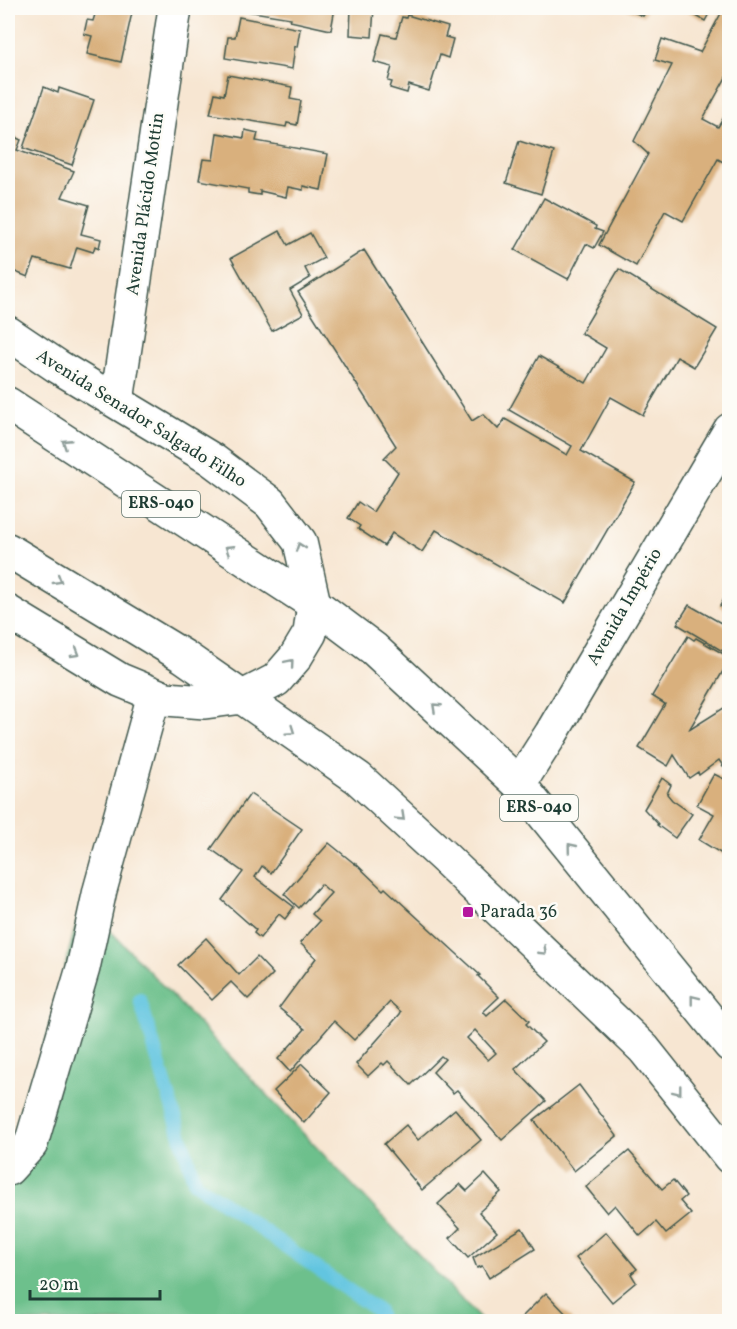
<svg xmlns="http://www.w3.org/2000/svg" width="737" height="1329" viewBox="0 0 737 1329" font-family="Vollkorn,serif">
	<style>
		.forest { fill: #6dc08c; stroke: #467e60; stroke-width: 1.5 }
		.lines { fill: none; stroke-linecap: round; stroke-linejoin: round }
		.stream { stroke: #62c5e0; stroke-width: 14 }
		.building { fill: #d9b07d; fill-rule: evenodd }
		.minor-casing { stroke: #3f564c; stroke-width: 36 }
		.major-casing { stroke: #3f564c; stroke-width: 36 }
		.minor { stroke: #fff; stroke-width: 33 }
		.major { stroke: #fff; stroke-width: 33 }
		.oneway { stroke: #8f9e9a }
		.poi-dot { fill: #b5179e; stroke: #fdfcf7; stroke-width: 2 }
		.labels { text-anchor: middle; dominant-baseline: central; stroke-width: 5; stroke-linejoin: round; paint-order: stroke }
		.shield { fill: #fdfcf7; stroke: #62766e; stroke-width: 1.5 }
		.shield-label { font-size: 16px; font-weight: bold; fill: #1f3d34 }
		.street-label { font-size: 18px; fill: #1f3d34; stroke: #fdfcf7 }
		.poi-label { font-size: 18px; fill: #1f3d34; stroke: #fdfcf7; text-anchor: start }
	</style>
	<rect width="100%" height="100%" fill="#fdfcf7"/>
	<filter id="ink" filterUnits="userSpaceOnUse"><feTurbulence type="fractalNoise" baseFrequency=".0167" numOctaves="2"/><feDisplacementMap in="SourceGraphic" scale="12" xChannelSelector="R" yChannelSelector="G"/><feConvolveMatrix kernelMatrix="1 2 1 2 8 2 1 2 1" color-interpolation-filters="sRGB"/></filter>
	<filter id="wash" filterUnits="userSpaceOnUse"><feTurbulence type="fractalNoise" baseFrequency=".008" numOctaves="4" result="noise"/><feDisplacementMap in="SourceGraphic" scale="24" xChannelSelector="R" yChannelSelector="G"/><feGaussianBlur stdDeviation="1.35" result="paint"/><feColorMatrix in="noise" values="0 0 0 0 0 0 0 0 0 0 0 0 0 0 0 0 0 1.4 0 .05"/><feComposite in="paint" operator="in"/></filter>
	<g filter="url(#wash)">
		<rect width="100%" height="100%" fill="#f7e6d2"/>
		<!-- forest -->
		<path class="forest" d="M82,901L482,1321L8,1322V1190Z"/>
		<g class="lines">
			<!-- stream -->
			<path class="stream" d="M140,1000L195,1183L378,1311L381,1322"/>
		</g>
		<g id="blocks">
			<!-- building -->
			<g class="building">
				<path d="M97,8H133L121,62L87,54L92,36L84,34L87,20L93,21Z"/>
				<path d="M240,8H335L331,30L290,21L291,18L240,10Z"/>
				<path d="M351,8H374L372,37L350,35Z"/>
				<path d="M624,8H648L643,16Z"/>
				<path d="M682,8H712L705,21Z"/>
				<path d="M724,8H730V70L703,119L718,127L730,107V166L718,159L683,221L665,211L636,266L599,245L648,154L634,141L672,65L655,60L662,39L700,52Z"/>
				<path d="M407,15L448,27L445,37L453,39L448,58L440,55L429,91L409,85L407,93L390,88L392,82L388,81L392,67L374,62L382,34L396,37L402,17L406,18Z"/>
				<path d="M239,17L300,29L297,47L295,46L292,69L225,58L228,37H235Z"/>
				<path d="M228,75L292,87L290,99L301,101L297,125L287,123L286,127L210,114L215,93L224,95Z"/>
				<path d="M44,87L58,93L59,88L94,100L72,165L23,148Z"/>
				<path d="M245,130L258,133L256,141L328,154L321,190L303,186V190L288,187L286,197L260,191V195L248,193V189L199,180L203,159L213,160L217,133L244,138Z"/>
				<path d="M8,134L21,140L17,150L74,171L62,197L89,205L81,234L101,239L99,248L95,246L93,252L77,247L70,269L35,259L28,277L8,269Z"/>
				<path d="M519,141L554,152L541,194L506,183Z"/>
				<path d="M544,198L596,226L595,229L603,232L594,248L586,244L568,279L515,250Z"/>
				<path d="M280,231L288,245L310,233L324,258L305,268L310,278L290,290L303,314L272,331L231,258Z"/>
				<path d="M364,250L472,421L483,414L498,429L505,419L567,455L572,446L509,410L539,356L586,383L606,348L581,333L619,269L717,329L694,367L677,357L643,415L611,397L581,451L635,482L565,603L436,530L422,552L392,533L384,546L358,529L360,526L348,518L358,502L373,512L398,472L384,458L396,446L298,292Z"/>
				<path d="M730,588V612L720,606Z"/>
				<path d="M689,605L730,628V659L689,730L730,704V762L723,766L719,760L699,775L698,772L689,778L674,755L668,766L639,748L665,704L652,696L688,636L694,640L696,638L725,655L726,653L677,624Z"/>
				<path d="M714,774L730,782V859L699,840L714,814L697,805Z"/>
				<path d="M662,778L671,785L667,794L672,800L692,814L675,838L657,825L658,824L644,809Z"/>
				<path d="M250,794L302,829L271,873L262,866L255,877L294,907L285,919L279,914L260,938L254,933L256,930L222,900L243,872L211,849Z"/>
				<path d="M329,843L355,864V863L383,890L385,888L480,975L478,976L499,997L483,1012L487,1016L506,999L529,1021L526,1024L544,1042L515,1069L546,1101L502,1140L457,1090L453,1093L433,1072L445,1059L441,1056L411,1085L388,1061L384,1065L382,1063L368,1076L356,1064L400,1014L401,1012L390,1002L354,1040L334,1021L290,1072L278,1059L305,1029L279,1008L316,958L300,943L320,921L312,914L331,893L321,884L299,908L284,894ZM475,1030L496,1053L488,1060L467,1038Z"/>
				<path d="M206,938L239,975L257,957L273,974L248,999L231,982L212,1000L178,965Z"/>
				<path d="M302,1064L331,1092L304,1123L274,1091Z"/>
				<path d="M579,1085L617,1136L574,1171L534,1120Z"/>
				<path d="M455,1109L481,1140L422,1190L384,1144L406,1125L418,1140Z"/>
				<path d="M629,1151L662,1189L673,1180L686,1196L680,1201L691,1214L666,1234L656,1222L640,1236L615,1205L607,1213L586,1187Z"/>
				<path d="M485,1174L501,1192L479,1212L497,1232L468,1258L450,1238L460,1228L438,1204L460,1184L467,1191Z"/>
				<path d="M522,1228L535,1249L489,1278L482,1266L477,1268L473,1258Z"/>
				<path d="M606,1232L637,1269L631,1274L636,1282L612,1302L576,1258Z"/>
				<path d="M546,1293L572,1320L570,1322H517Z"/>
			</g>
		</g>
	</g>
	<g filter="url(#ink)">
		<use href="#blocks" fill-opacity="0" stroke="#3f564c" stroke-width="1.5"/>
		<g class="lines">
			<defs>
				<g id="minor">
					<path d="M519,784L551,734L730,430"/>
					<path d="M8,1169L31,1144L83,968L100,890L154,695"/>
				</g>
				<g id="major">
					<path d="M8,333L57,366L211,459L270,503L300,542L314,604L310,633L295,658L276,680L243,697L205,702L166,699L120,680L8,612"/>
					<path d="M117,401L175,8"/>
					<path d="M8,404L314,604L374,649L519,784L730,1045"/>
					<path d="M8,550L183,656L358,778L446,859L644,1049L730,1157"/>
				</g>
			</defs>
			<!-- minor casing -->
			<use href="#minor" class="minor-casing"/>
			<!-- major casing -->
			<use href="#major" class="major-casing"/>
			<!-- minor -->
			<use href="#minor" class="minor"/>
			<!-- major -->
			<use href="#major" class="major"/>
		</g>
		<!-- one-way arrows -->
		<defs><path id="oneway-chevron" d="M-2-3.5L2.5 0L-2 3.5" fill="none" stroke-width="1.6" stroke-linecap="round" stroke-linejoin="round" transform="scale(1.5)"/></defs>
		<g class="oneway">
			<use href="#oneway-chevron" transform="translate(66 443) rotate(-147)"/>
			<use href="#oneway-chevron" transform="translate(300 547) rotate(-109)"/>
			<use href="#oneway-chevron" transform="translate(229 549) rotate(-147)"/>
			<use href="#oneway-chevron" transform="translate(58 580) rotate(31)"/>
			<use href="#oneway-chevron" transform="translate(76 653) rotate(31)"/>
			<use href="#oneway-chevron" transform="translate(290 663) rotate(-50)"/>
			<use href="#oneway-chevron" transform="translate(436 707) rotate(-137)"/>
			<use href="#oneway-chevron" transform="translate(291 731) rotate(35)"/>
			<use href="#oneway-chevron" transform="translate(401 817) rotate(43)"/>
			<use href="#oneway-chevron" transform="translate(571 847) rotate(-129)"/>
			<use href="#oneway-chevron" transform="translate(543 951) rotate(44)"/>
			<use href="#oneway-chevron" transform="translate(694 999) rotate(-128)"/>
			<use href="#oneway-chevron" transform="translate(678 1091) rotate(52)"/>
		</g>
	</g>
	<!-- markers -->
	<rect class="poi-dot" x="462" y="906" width="12" height="12" rx="3"/>
	<g class="labels">
		<!-- shield labels -->
		<g class="shield">
			<rect x="122" y="491" width="78" height="26" rx="4.5"/>
			<rect x="500" y="795" width="78" height="26" rx="4.5"/>
		</g>
		<g class="shield-label">
			<text x="161" y="504">ERS-040</text>
			<text x="539" y="808">ERS-040</text>
		</g>
		<!-- street labels -->
		<g class="street-label">
			<text transform="translate(146 204) rotate(-82)">Avenida Plácido Mottin</text>
			<text transform="translate(141 419) rotate(32)">Avenida Senador Salgado Filho</text>
			<text transform="translate(625 607) rotate(-60)">Avenida Império</text>
		</g>
		<!-- poi labels -->
		<g class="poi-label">
			<text x="480" y="912">Parada 36</text>
		</g>
	</g>
	<!-- margin -->
	<rect width="737" height="1329" fill="none" stroke="#fdfcf7" stroke-width="30"/>
	<!-- scale -->
	<path d="M30 1290v9h130v-9" fill="none" stroke="#1f3d34" stroke-width="3"/>
	<text x="39" y="1290" font-size="18" fill="#1f3d34" stroke="#fdfcf7" stroke-width="4.5" paint-order="stroke">20 m</text>
</svg>
